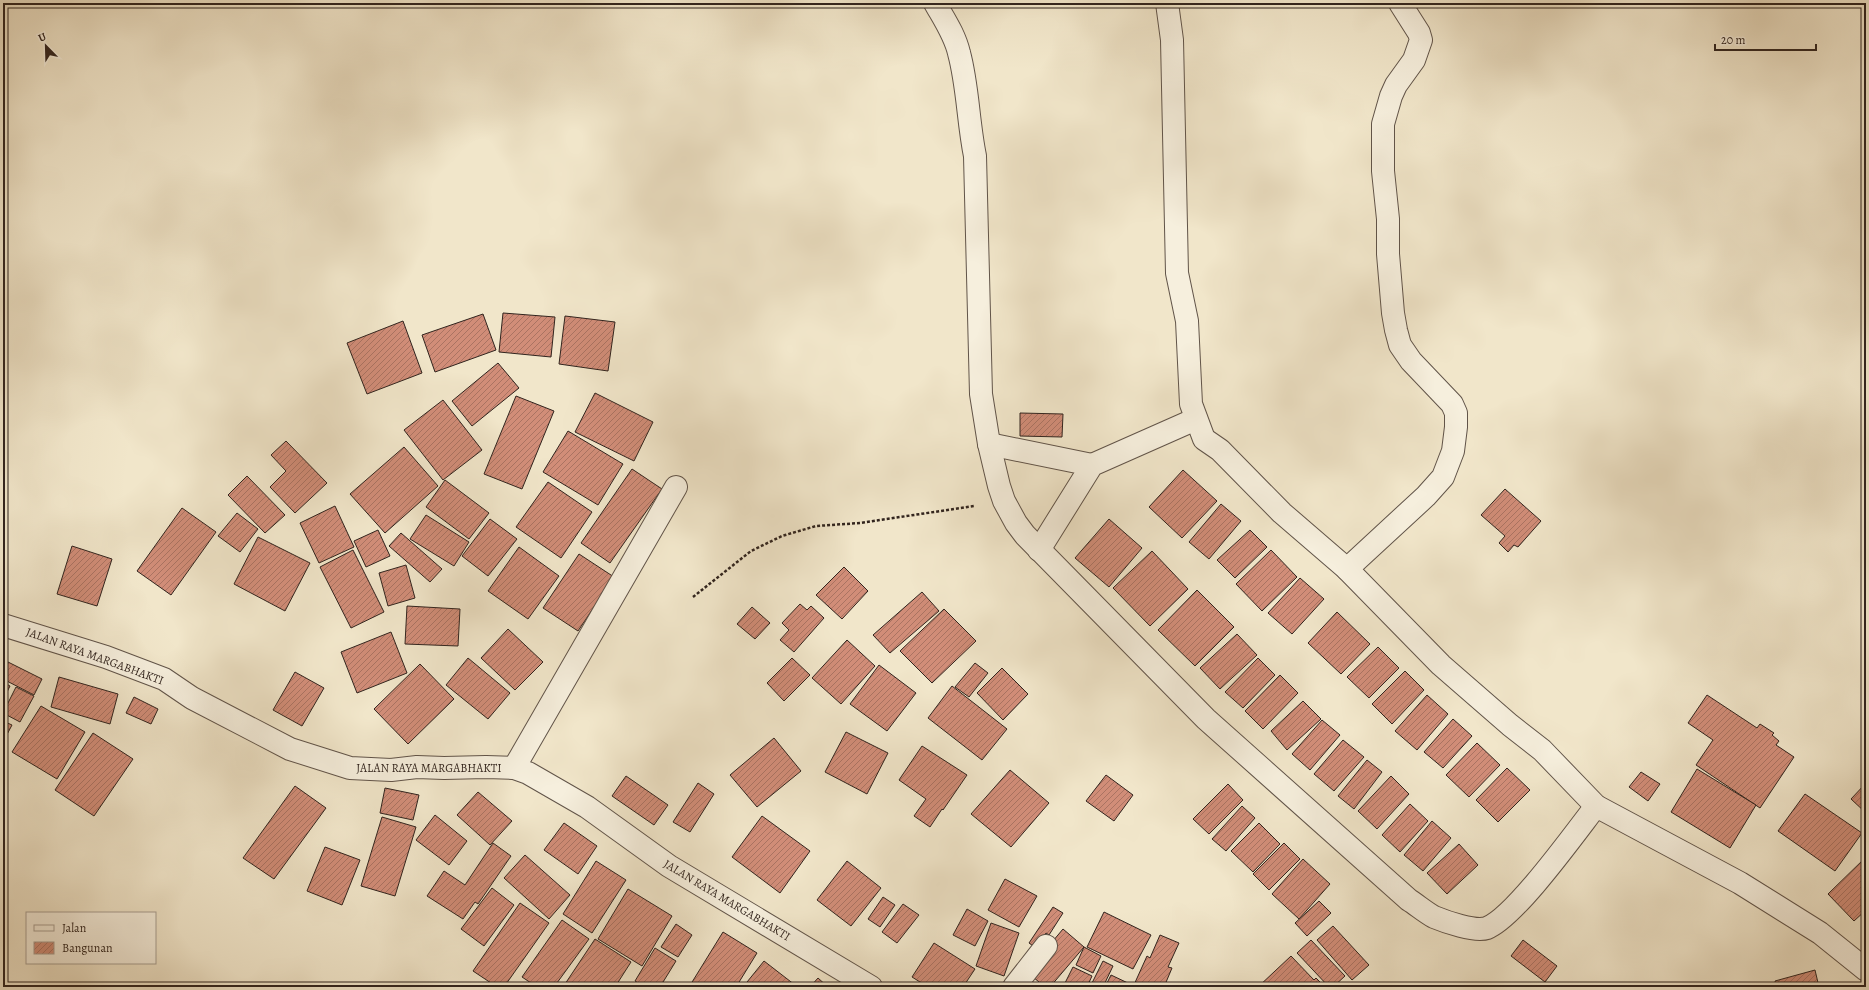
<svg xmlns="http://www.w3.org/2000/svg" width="1869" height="990" viewBox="0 0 1869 990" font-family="Alegreya,serif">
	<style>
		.building { fill: url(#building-hatch); stroke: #31241e }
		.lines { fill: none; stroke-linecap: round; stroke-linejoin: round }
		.street-casing { stroke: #615449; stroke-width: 24 }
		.path { stroke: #31241e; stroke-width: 2.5; stroke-dasharray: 3 2; stroke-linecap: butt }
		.street { stroke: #f6efdd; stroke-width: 22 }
		.labels { text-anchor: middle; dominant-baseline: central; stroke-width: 4; stroke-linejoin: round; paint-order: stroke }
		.street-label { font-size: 12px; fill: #31241e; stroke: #f6efdd }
	</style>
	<defs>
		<pattern id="building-hatch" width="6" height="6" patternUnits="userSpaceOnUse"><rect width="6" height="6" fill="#d18d78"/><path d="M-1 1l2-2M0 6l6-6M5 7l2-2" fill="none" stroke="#aa7362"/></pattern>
	</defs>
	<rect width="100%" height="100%" fill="#f1e6ca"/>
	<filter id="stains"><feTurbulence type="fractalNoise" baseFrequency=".005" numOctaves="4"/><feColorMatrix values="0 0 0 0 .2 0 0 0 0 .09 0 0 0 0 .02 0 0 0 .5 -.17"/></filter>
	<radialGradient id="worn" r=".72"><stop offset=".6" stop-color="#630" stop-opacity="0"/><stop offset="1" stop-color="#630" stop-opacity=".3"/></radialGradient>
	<!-- building -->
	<g class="building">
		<path d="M503,313L555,317L551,357L499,352Z"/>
		<path d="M483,314L496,350L435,372L422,335Z"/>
		<path d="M565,316L615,322L608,371L559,364Z"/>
		<path d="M403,321L422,373L367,394L347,343Z"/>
		<path d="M498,363L519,388L472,426L452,401Z"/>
		<path d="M595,393L653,422L634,461L575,432Z"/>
		<path d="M516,396L554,411L522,489L484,474Z"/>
		<path d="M443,400L482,450L443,480L404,430Z"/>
		<path d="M1020,413L1063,414L1062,437L1020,436Z"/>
		<path d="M568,431L623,464L598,505L543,472Z"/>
		<path d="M286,441L327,483L295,513L270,487L286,471L271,455Z"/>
		<path d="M404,447L438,486L385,533L350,494Z"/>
		<path d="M632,469L662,489L610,563L581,543Z"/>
		<path d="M1183,470L1217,501L1182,538L1149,507Z"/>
		<path d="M247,476L285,515L265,533L228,495Z"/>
		<path d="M445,480L489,513L469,539L426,507Z"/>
		<path d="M548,482L592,512L561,558L516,527Z"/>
		<path d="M1505,489L1541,521L1518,547L1514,545L1508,552L1499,543L1505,536L1481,515Z"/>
		<path d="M1221,504L1241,521L1209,559L1189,542Z"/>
		<path d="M335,506L354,547L319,563L300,523Z"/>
		<path d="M182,508L216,532L171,595L137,571Z"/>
		<path d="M237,513L258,529L240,552L218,536Z"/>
		<path d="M426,515L469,542L454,566L410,539Z"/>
		<path d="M490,519L517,539L488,576L462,556Z"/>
		<path d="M1109,519L1142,548L1109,587L1075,558Z"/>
		<path d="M378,530L390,556L366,567L354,541Z"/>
		<path d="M1250,530L1267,547L1235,578L1217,560Z"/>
		<path d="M401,533L442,569L430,582L389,546Z"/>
		<path d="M258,537L310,563L285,611L234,584Z"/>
		<path d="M72,546L112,559L97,606L57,594Z"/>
		<path d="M519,547L559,576L528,619L488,591Z"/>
		<path d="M353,550L384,612L351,628L320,567Z"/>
		<path d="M1271,550L1297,577L1262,611L1236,584Z"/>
		<path d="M1152,551L1188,589L1150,626L1113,588Z"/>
		<path d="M579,554L614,577L578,631L543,608Z"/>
		<path d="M406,565L415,598L388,606L379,573Z"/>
		<path d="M844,567L868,591L842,619L816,595Z"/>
		<path d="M1300,578L1324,599L1292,634L1268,613Z"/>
		<path d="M1197,590L1234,627L1195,666L1158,630Z"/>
		<path d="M922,592L939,611L890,653L873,635Z"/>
		<path d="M800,604L807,610L811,606L824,618L794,652L780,640L789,630L782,623Z"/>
		<path d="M407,606L460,609L458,646L405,644Z"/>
		<path d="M752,607L770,623L755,639L737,624Z"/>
		<path d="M944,609L976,641L932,683L900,651Z"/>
		<path d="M1337,612L1370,644L1341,674L1308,643Z"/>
		<path d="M508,629L543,662L515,690L481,658Z"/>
		<path d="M391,632L407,673L357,693L341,652Z"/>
		<path d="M1237,634L1257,655L1220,689L1200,668Z"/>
		<path d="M847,640L875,666L841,704L812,678Z"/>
		<path d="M1378,647L1399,668L1369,698L1347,677Z"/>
		<path d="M468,658L510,693L488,719L446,685Z"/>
		<path d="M792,658L810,675L784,701L767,683Z"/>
		<path d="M1258,658L1275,675L1243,708L1225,692Z"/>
		<path d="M4,660L42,679L34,695L3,679Z"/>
		<path d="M975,663L988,673L969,697L955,687Z"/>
		<path d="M420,664L454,699L408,744L374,709Z"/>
		<path d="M879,665L916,693L887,731L850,704Z"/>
		<path d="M1002,668L1028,694L1003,720L977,693Z"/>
		<path d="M1405,671L1424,690L1392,724L1372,704Z"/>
		<path d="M295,672L324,688L302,726L273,710Z"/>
		<path d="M1280,675L1298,693L1263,729L1245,711Z"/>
		<path d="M59,677L118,694L110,724L51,707Z"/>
		<path d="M3,682L10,686L3,700Z"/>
		<path d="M952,686L1007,729L982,760L928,718Z"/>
		<path d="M16,687L34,696L20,722L3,713Z"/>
		<path d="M1427,695L1448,714L1417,750L1395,731Z"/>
		<path d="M1707,695L1757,728L1760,724L1774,733L1772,735L1779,741L1776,745L1794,757L1760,808L1696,765L1713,740L1688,723Z"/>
		<path d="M134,697L158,709L151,724L126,713Z"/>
		<path d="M1303,701L1321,719L1287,750L1271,731Z"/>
		<path d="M41,706L85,732L57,779L12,752Z"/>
		<path d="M1453,719L1472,736L1443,768L1424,752Z"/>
		<path d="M1322,720L1340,735L1310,770L1292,754Z"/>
		<path d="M3,721L12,725L3,742Z"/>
		<path d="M846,732L888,753L867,794L825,772Z"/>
		<path d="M93,733L133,759L94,816L55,790Z"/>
		<path d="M774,738L801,771L757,807L730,775Z"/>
		<path d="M1343,740L1364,757L1334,791L1314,774Z"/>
		<path d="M1477,743L1500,765L1469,797L1446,775Z"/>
		<path d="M922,746L967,775L943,810L942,809L930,827L914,816L926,799L899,780Z"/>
		<path d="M1367,760L1382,772L1354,809L1338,796Z"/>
		<path d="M1507,768L1530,790L1498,822L1476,800Z"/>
		<path d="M1697,769L1756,805L1730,848L1671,812Z"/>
		<path d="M1010,770L1049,803L1011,847L971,814Z"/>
		<path d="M1641,772L1660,784L1648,801L1629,787Z"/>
		<path d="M1106,775L1133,795L1114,821L1086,801Z"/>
		<path d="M626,776L668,805L654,825L612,796Z"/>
		<path d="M1391,776L1409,794L1377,829L1358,811Z"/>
		<path d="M698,783L714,794L690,832L673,822Z"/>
		<path d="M1866,783V813L1851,799Z"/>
		<path d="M1228,784L1243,800L1209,834L1193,819Z"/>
		<path d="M295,786L326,808L274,879L243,858Z"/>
		<path d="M385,788L419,795L413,820L380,813Z"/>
		<path d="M478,792L512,821L490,845L457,815Z"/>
		<path d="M1805,794L1862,833L1835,871L1778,831Z"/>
		<path d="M1410,804L1428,821L1400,852L1382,835Z"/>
		<path d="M1242,806L1255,818L1226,851L1212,839Z"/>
		<path d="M435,815L467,841L449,865L416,840Z"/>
		<path d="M762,816L810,851L780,893L732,857Z"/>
		<path d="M382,817L416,827L395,896L361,886Z"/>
		<path d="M1432,821L1451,838L1423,871L1404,855Z"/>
		<path d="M564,823L597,846L578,874L544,850Z"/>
		<path d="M1259,823L1280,844L1253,872L1231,851Z"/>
		<path d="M493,843L511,856L478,904L475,902L463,919L427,896L444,871L465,885Z"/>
		<path d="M1284,843L1300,859L1269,890L1253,874Z"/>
		<path d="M1459,844L1478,865L1447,894L1427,873Z"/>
		<path d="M325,847L360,860L342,905L307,891Z"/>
		<path d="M525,855L570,895L549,919L504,878Z"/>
		<path d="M1866,857V910L1854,921L1828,894Z"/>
		<path d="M1303,859L1330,884L1299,919L1272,894Z"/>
		<path d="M596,861L626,880L592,933L563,914Z"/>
		<path d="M847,861L881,888L851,926L817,900Z"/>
		<path d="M1005,879L1037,896L1019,927L988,910Z"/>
		<path d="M492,888L514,905L484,946L461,929Z"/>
		<path d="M628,889L672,916L642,966L598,939Z"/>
		<path d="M883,897L895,905L880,927L868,919Z"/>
		<path d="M1319,901L1331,913L1307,936L1295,923Z"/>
		<path d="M520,903L549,923L504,987H497L473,971Z"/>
		<path d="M903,904L919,915L897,943L882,932Z"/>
		<path d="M1053,907L1063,913L1049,935L1046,933L1036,948L1029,943Z"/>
		<path d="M967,909L988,921L975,946L953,935Z"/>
		<path d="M1104,912L1151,935L1133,969L1087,947Z"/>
		<path d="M562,920L589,939L554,987H537L522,977Z"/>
		<path d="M991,923L1019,933L1004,976L976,966Z"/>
		<path d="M676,924L692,935L678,957L661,947Z"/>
		<path d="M1333,926L1369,965L1352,980L1317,940Z"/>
		<path d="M1063,929L1084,947L1050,987H1045L1027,972Z"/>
		<path d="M723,932L757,953L736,987H689Z"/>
		<path d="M1160,935L1179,943L1168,967L1172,968L1164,987H1133L1147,956L1150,958Z"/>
		<path d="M595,939L631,962L615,987H563Z"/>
		<path d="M1311,940L1345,976L1333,987H1329L1297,953Z"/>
		<path d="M1523,940L1557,966L1545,982L1511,956Z"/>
		<path d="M934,943L975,969L963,987H928L912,977Z"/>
		<path d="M1084,947L1101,956L1093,973L1076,965Z"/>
		<path d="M655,948L676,961L660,987H645L635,981Z"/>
		<path d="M1291,956L1314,980L1316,978L1325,987H1258Z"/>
		<path d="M764,961L795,985L794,987H743Z"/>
		<path d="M1103,961L1113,966L1103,987H1090Z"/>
		<path d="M1073,967L1092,976L1087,987H1063Z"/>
		<path d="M1815,970L1819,987H1776L1775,981Z"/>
		<path d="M1111,975L1130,984L1129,987H1105Z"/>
		<path d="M818,978L828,987H810Z"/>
	</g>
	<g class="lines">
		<defs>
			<g id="street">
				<path d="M935,3C944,19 955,35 959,53C968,86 968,122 975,156L981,394L989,444L999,486L1004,501L1016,523L1025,535L1206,719L1409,900C1417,905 1425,912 1434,917C1446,922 1475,932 1487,928C1515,917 1575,833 1596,806"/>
				<path d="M1167,3L1172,40L1177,273L1187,321L1191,404L1204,439L1220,450L1282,513L1347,569L1441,665L1510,725L1542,750L1596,806L1740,883L1820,933L1866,970"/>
				<path d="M989,444L1092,465"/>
				<path d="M1039,550L1092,465L1196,419"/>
				<path d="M1347,569L1426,496L1443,477L1453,451L1456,427V413L1452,404L1411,361L1400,345L1396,330L1393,313L1388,254V219L1383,171V124L1391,96L1396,85L1414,60L1421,40L1419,33L1400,3"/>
				<path d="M3,625L106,657L164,679L192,698L290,749L350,768L391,770L417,767L444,768L486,767L514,768L528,773L587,807L669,866L871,987"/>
				<path d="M514,768L676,487"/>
				<path d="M1014,987L1046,946"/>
			</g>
		</defs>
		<!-- street casing -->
		<use href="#street" class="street-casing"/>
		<!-- path -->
		<path class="path" d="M693,597L751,551L782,536L816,526L860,523L974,506"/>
		<!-- street -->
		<use href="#street" class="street"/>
	</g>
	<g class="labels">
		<!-- street labels -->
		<g class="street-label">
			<text transform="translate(95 656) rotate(20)">JALAN RAYA MARGABHAKTI</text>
			<text x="429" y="768">JALAN RAYA MARGABHAKTI</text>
			<text transform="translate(727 900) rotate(31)">JALAN RAYA MARGABHAKTI</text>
		</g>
	</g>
	<!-- margin -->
	<rect width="1869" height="990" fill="none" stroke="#f1e6ca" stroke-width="16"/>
	<rect x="4" y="4" width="1861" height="982" fill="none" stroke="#31241e" stroke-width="2"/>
	<rect x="8" y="8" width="1853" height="974" fill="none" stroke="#31241e"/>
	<!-- legend -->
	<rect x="26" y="912" width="130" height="52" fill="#f6efdd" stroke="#a79e91"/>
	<rect x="34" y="925" width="20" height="6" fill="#f6efdd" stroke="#a79e91"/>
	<text x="62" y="932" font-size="12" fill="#31241e">Jalan</text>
	<rect x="34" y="942" width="20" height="12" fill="url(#building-hatch)" stroke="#a79e91"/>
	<text x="62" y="952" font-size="12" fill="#31241e">Bangunan</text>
	<!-- north arrow -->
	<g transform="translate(46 46) rotate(337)" stroke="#f6efdd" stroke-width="3" paint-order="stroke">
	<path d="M0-3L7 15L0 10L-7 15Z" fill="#31241e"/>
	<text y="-6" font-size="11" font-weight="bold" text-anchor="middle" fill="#31241e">U</text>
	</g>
	<!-- scale -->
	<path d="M1715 44v6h101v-6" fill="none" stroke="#31241e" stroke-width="2"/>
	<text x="1721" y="44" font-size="12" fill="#31241e" stroke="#f6efdd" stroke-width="3" paint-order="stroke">20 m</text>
	<rect width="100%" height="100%" filter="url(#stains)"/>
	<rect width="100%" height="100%" fill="url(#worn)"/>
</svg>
